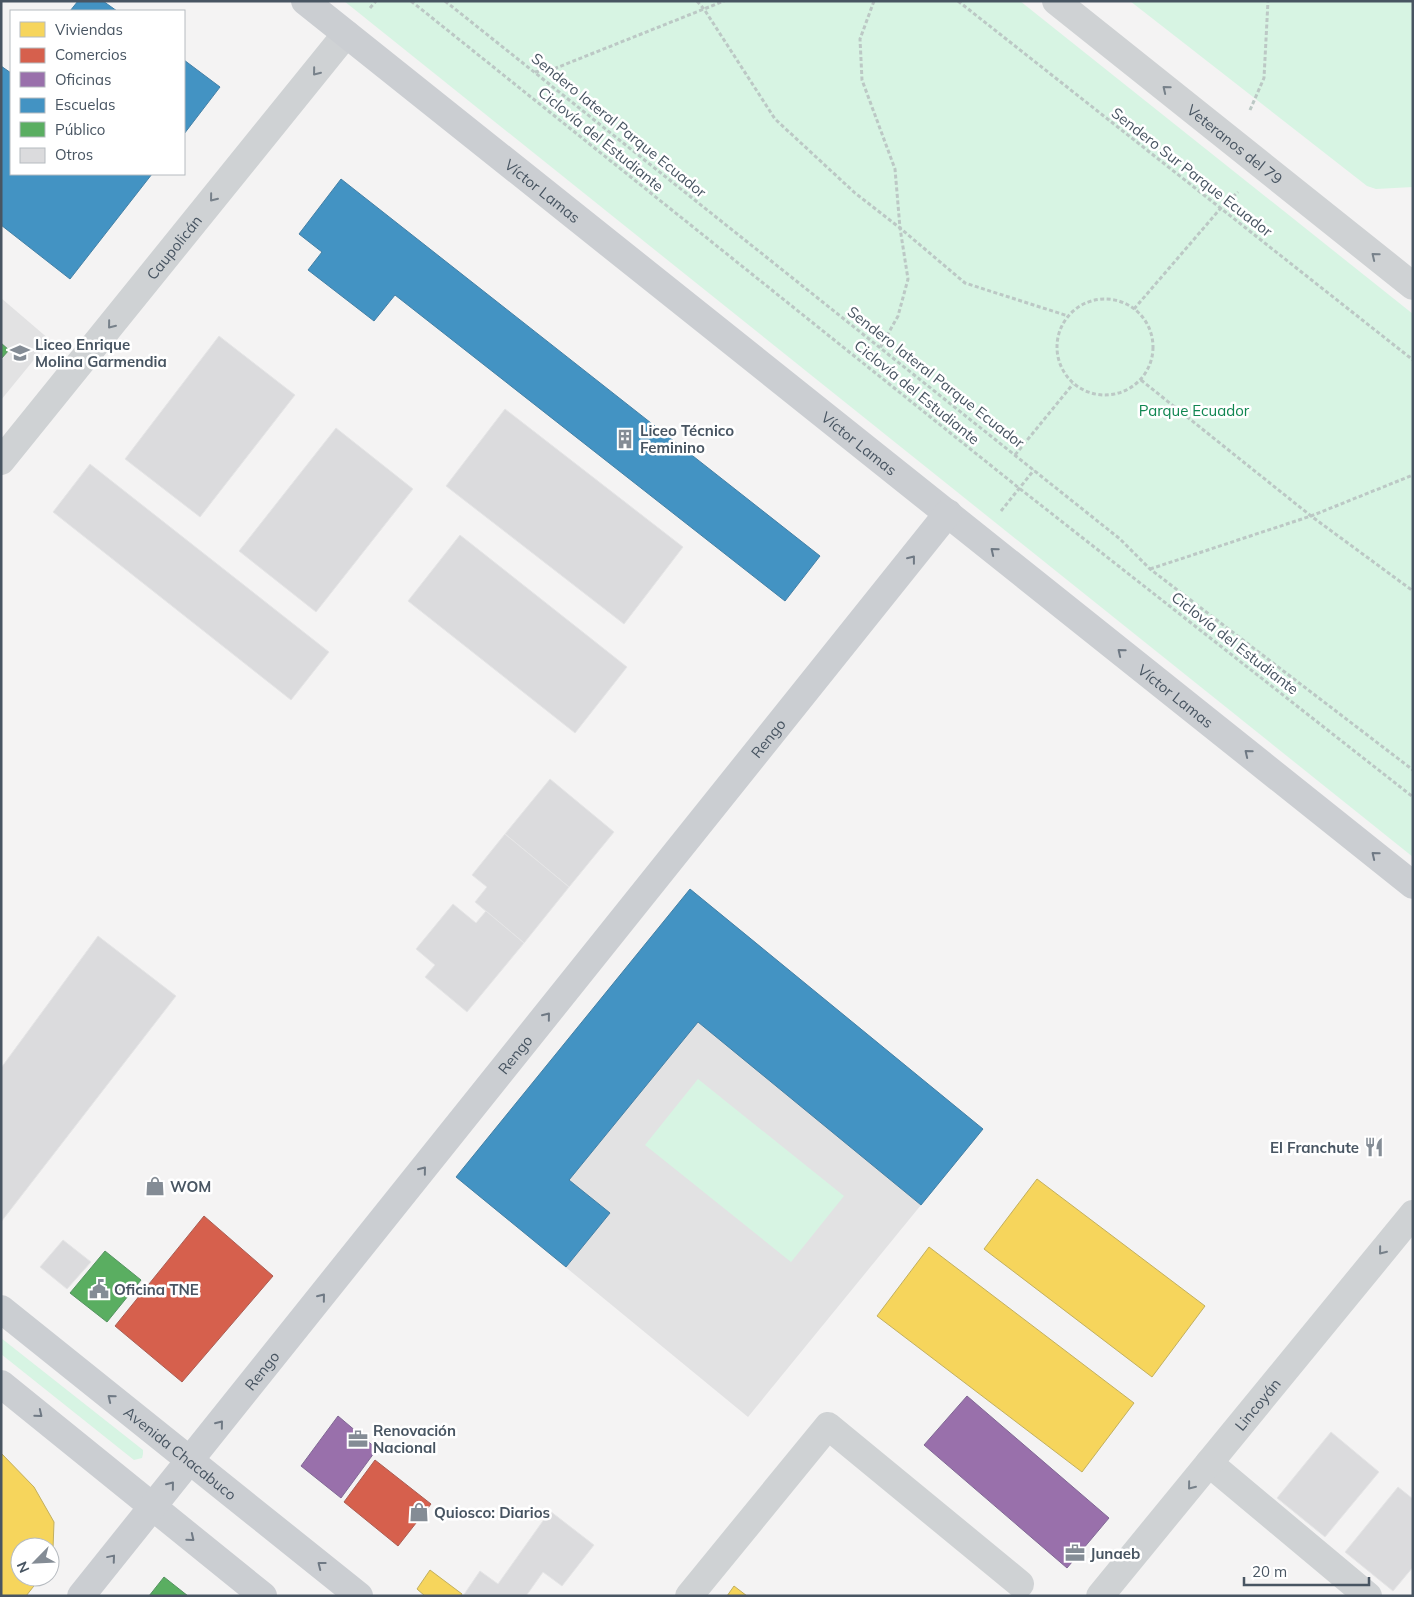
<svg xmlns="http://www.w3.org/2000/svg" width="1414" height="1597" viewBox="0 0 1414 1597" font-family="Mulish,sans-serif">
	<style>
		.education { fill: #e2e2e3 }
		.green { fill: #d7f4e3 }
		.homes { fill: #f6d55c; stroke: #c2af5e }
		.shops { fill: #d6604d; stroke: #ab5d53 }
		.offices { fill: #9970ab; stroke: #816895 }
		.schools { fill: #4393c3; stroke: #4480a6 }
		.public { fill: #5aae61; stroke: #559361 }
		.building { fill: #dbdbdd; stroke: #e5e5e6 }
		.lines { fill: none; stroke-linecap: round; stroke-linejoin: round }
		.path { stroke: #bcc8c5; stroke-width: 3; stroke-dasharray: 4 2.5; stroke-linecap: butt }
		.minor { stroke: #cfd2d4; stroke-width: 28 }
		.major { stroke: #cbced2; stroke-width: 28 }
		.oneway { stroke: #77818a }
		.oneway2 { stroke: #6f7984 }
		.labels { text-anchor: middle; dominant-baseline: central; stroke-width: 5; stroke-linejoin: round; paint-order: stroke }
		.street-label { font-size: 15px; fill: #485562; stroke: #fff }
		.poi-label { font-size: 15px; font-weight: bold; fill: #485562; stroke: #fff; text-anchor: start }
		.park-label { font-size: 15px; fill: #108651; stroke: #fff }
	</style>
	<rect width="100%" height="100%" fill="#f4f3f3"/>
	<!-- education -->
	<g class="education">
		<path d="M1,298L50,340L1,400Z"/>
		<path d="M690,889L983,1129L748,1417L456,1177Z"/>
	</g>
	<!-- green -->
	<g class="green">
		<path d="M344,1H1020L1413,314V857Z"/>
		<path d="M1130,1H1413V187L1376,189L1367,186Z"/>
		<path d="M698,1079L844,1196L791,1262L645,1145Z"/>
		<path d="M1,1338L143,1450V1454L142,1458L134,1460L1,1354Z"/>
	</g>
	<!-- homes -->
	<g class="homes">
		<path d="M1037,1179L1205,1306L1152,1377L984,1249Z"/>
		<path d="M929,1247L1134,1403L1082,1472L877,1316Z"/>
		<path d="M1,1453L34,1487L54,1522L53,1549L50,1556V1547H20V1577H41L26,1596H1Z"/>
		<path d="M430,1570L462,1594L461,1596H425L417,1589Z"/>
		<path d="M734,1586L747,1596H727Z"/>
	</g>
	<!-- shops -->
	<g class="shops">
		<path d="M204,1216L273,1276L182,1382L115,1326Z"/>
		<path d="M375,1460L431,1504L398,1546L344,1502Z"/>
	</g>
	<!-- offices -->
	<g class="offices">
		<path d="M967,1396L1109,1518L1067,1568L924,1445Z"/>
		<path d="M338,1416L377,1449L341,1498L301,1466Z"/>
	</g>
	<!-- schools -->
	<g class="schools">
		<path d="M78,1H103L117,11H70Z"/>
		<path d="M184,60L220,87L184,134Z"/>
		<path d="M1,66L11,73V174H152L70,279L1,225Z"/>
		<path d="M341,179L820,556L785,601L395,295L374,321L308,270L322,252L299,234Z"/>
		<path d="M690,889L983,1129L921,1205L698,1022L569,1180L610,1213L566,1267L456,1177Z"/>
	</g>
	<!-- public -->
	<g class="public">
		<path d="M1,343L9,350L1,359Z"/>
		<path d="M105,1251L141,1280L107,1322L70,1293Z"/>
		<path d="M164,1577L188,1596H149Z"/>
	</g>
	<!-- building -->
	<g class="building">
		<path d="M219,336L295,395L200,517L125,459Z"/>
		<path d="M505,409L683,547L624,624L446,486Z"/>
		<path d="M336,428L413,489L316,612L239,551Z"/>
		<path d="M90,464L329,652L291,700L53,512Z"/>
		<path d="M460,535L627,667L575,733L408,601Z"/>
		<path d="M550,779L614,832L569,887L505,834Z"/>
		<path d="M505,834L569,887L524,943L475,902L487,887L472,875Z"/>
		<path d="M453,904L476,923L486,911L524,943L467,1012L425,977L435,965L416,949Z"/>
		<path d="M98,936L176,996L1,1222V1068Z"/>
		<path d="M63,1240L91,1262L67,1289L40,1267Z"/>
		<path d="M1331,1432L1379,1472L1325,1537L1277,1498Z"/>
		<path d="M1398,1487L1413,1499V1567L1393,1591L1345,1552Z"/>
		<path d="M550,1511L594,1545L562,1586L543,1572L526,1596H463L480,1571L498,1584Z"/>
	</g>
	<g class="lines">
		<!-- path -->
		<g class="path">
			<path d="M411,1L1019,488L1413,797"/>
			<path d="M445,1L1120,539L1150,569L1413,770"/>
			<path d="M697,1L704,9L775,119L855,193L900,228L965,283L1068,316"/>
			<path d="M874,1L860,39L862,80L895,169L900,228L908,279L898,316L880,348"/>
			<path d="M958,1L1413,360"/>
			<path d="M370,8L376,1"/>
			<path d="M535,72L556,68L724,1"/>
			<path d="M1250,110L1264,78L1268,1"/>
			<circle cx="1105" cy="347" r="48"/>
			<path d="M1134,309L1220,209L1238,192"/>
			<path d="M1141,380L1311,516L1413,591"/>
			<path d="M1015,455L1073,384"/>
			<path d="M1001,511L1034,470"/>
			<path d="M1150,569L1311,516L1413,475"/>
		</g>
		<!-- minor -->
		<g class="minor">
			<path id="s1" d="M1056,1L1413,286"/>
			<path id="s2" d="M1,461L346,34"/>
			<path d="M1209,1463L1368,1596"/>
			<path d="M689,1596L828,1426L1020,1584"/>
			<path id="s3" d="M1100,1596L1413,1214"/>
		</g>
		<!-- major -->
		<g class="major">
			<path id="s4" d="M305,1L1413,885"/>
			<path id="s5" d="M1,1309L359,1596"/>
			<path d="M1,1384L263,1596"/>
			<path id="s6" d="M81,1596L948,513"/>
		</g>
	</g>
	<!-- one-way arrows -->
	<defs><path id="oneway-chevron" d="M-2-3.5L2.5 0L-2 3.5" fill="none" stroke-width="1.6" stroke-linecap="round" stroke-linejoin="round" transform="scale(1.25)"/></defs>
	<g class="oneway">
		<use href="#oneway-chevron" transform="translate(316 72) rotate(129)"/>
		<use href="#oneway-chevron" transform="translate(1166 89) rotate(-141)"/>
		<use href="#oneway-chevron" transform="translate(213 198) rotate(129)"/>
		<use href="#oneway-chevron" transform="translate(1375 256) rotate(-141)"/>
		<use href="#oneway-chevron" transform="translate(111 325) rotate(129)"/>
		<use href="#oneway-chevron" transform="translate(1382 1251) rotate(129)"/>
		<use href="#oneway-chevron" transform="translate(1191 1486) rotate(129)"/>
	</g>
	<g class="oneway2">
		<use href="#oneway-chevron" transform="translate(994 551) rotate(-141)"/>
		<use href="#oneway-chevron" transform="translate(912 559) rotate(-52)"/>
		<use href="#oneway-chevron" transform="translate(1121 652) rotate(-141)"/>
		<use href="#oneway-chevron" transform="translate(1248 753) rotate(-141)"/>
		<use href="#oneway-chevron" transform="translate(1375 855) rotate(-141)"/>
		<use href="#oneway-chevron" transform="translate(547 1016) rotate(-51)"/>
		<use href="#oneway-chevron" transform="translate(423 1170) rotate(-51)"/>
		<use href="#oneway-chevron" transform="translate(322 1297) rotate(-51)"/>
		<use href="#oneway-chevron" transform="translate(111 1398) rotate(-141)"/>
		<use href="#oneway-chevron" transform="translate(39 1414) rotate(39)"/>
		<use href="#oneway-chevron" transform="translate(220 1424) rotate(-51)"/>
		<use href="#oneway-chevron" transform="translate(171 1485) rotate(-51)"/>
		<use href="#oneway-chevron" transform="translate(191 1538) rotate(39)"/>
		<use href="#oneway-chevron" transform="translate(112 1558) rotate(-50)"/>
		<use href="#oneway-chevron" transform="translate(321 1565) rotate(-142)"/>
	</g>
	<!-- icons -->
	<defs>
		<symbol id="school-bare" viewBox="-9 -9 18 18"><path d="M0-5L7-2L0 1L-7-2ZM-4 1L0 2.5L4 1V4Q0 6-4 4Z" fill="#848c95" stroke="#fff" stroke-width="2.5" paint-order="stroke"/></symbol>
		<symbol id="building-bare" viewBox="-9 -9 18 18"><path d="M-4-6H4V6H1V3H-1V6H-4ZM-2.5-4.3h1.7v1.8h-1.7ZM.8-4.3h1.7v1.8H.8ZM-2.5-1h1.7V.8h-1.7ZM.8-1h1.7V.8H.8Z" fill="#848c95" stroke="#fff" stroke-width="2.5" paint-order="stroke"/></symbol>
		<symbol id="restaurant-bare" viewBox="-9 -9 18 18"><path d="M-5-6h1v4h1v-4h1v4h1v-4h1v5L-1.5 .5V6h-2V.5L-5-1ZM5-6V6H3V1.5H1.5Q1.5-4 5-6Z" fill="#848c95" stroke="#fff" stroke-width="2.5" paint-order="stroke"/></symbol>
		<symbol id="shop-bare" viewBox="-9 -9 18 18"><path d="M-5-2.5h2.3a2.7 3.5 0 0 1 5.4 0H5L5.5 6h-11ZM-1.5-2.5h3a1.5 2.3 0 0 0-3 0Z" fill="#848c95" stroke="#fff" stroke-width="2.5" paint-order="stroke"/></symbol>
		<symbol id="civic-bare" viewBox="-9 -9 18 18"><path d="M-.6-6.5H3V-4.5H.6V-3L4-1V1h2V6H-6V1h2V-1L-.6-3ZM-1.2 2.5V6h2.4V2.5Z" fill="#848c95" stroke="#fff" stroke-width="2.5" paint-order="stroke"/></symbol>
		<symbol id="office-bare" viewBox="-9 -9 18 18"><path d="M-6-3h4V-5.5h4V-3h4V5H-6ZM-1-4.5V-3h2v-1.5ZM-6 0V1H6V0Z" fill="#848c95" stroke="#fff" stroke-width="2.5" paint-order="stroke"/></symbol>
	</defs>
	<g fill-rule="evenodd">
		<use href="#school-bare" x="6" y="339" width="28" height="28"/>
		<use href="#building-bare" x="611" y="425" width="28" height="28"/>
		<use href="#restaurant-bare" x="1360" y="1133" width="28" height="28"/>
		<use href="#shop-bare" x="141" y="1172" width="28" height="28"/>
		<use href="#civic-bare" x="85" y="1275" width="28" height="28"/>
		<use href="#office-bare" x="344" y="1425" width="28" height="28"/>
		<use href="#shop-bare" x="405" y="1498" width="28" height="28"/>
		<use href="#office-bare" x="1061" y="1539" width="28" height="28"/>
	</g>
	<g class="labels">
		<!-- street labels -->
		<g class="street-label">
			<text transform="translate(619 125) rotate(39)">Sendero lateral Parque Ecuador</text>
			<text transform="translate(601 139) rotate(39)">Ciclovía del Estudiante</text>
			<text stroke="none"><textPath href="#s1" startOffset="229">Veteranos del 79</textPath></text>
			<text transform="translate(1192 172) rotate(38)">Sendero Sur Parque Ecuador</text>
			<text stroke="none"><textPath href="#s4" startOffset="304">Víctor Lamas</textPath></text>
			<text stroke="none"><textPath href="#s2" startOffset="275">Caupolicán</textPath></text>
			<text transform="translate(936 377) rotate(38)">Sendero lateral Parque Ecuador</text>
			<text transform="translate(917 392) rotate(39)">Ciclovía del Estudiante</text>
			<text stroke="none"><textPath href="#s4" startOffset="709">Víctor Lamas</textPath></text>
			<text transform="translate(1235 643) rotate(38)">Ciclovía del Estudiante</text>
			<text stroke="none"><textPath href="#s4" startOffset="1114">Víctor Lamas</textPath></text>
			<text stroke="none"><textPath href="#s6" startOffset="1099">Rengo</textPath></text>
			<text stroke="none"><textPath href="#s6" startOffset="694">Rengo</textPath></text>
			<text stroke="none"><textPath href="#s6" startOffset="289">Rengo</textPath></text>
			<text stroke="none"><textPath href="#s3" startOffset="248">Lincoyán</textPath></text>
			<text stroke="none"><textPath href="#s5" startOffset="230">Avenida Chacabuco</textPath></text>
		</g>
		<!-- poi labels -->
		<g class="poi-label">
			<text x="35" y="344">Liceo Enrique<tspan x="35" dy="17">Molina Garmendia</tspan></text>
			<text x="640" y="430">Liceo Técnico<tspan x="640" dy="17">Feminino</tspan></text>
			<text x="1359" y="1147" text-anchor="end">El Franchute</text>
			<text x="170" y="1186">WOM</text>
			<text x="114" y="1289">Oficina TNE</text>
			<text x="373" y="1430">Renovación<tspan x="373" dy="17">Nacional</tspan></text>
			<text x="434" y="1512">Quiosco: Diarios</text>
			<text x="1090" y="1553">Junaeb</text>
		</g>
		<!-- park labels -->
		<g class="park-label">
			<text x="1194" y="410">Parque Ecuador</text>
		</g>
	</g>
	<!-- border -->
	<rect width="1414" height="1597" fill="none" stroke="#485562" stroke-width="5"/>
	<!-- legend -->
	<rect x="10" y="10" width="175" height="165" fill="#ffffff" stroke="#b6bbc0"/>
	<rect x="20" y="22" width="25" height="15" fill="#f6d55c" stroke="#b6bbc0"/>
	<text x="55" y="35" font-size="15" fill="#485562">Viviendas</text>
	<rect x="20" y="48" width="25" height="15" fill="#d6604d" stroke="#b6bbc0"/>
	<text x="55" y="60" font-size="15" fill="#485562">Comercios</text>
	<rect x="20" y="72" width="25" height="15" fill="#9970ab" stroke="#b6bbc0"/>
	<text x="55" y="85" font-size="15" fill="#485562">Oficinas</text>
	<rect x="20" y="98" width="25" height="15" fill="#4393c3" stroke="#b6bbc0"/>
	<text x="55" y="110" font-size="15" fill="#485562">Escuelas</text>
	<rect x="20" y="122" width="25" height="15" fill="#5aae61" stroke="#b6bbc0"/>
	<text x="55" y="135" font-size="15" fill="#485562">Público</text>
	<rect x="20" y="148" width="25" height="15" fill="#dbdbdd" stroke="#b6bbc0"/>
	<text x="55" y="160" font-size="15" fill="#485562">Otros</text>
	<!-- north arrow -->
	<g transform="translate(35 1562) rotate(246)"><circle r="24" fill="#ffffff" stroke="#b6bbc0"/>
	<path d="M0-4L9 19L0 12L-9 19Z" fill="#848c95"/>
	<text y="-8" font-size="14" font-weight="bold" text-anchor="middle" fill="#485562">N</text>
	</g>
	<!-- scale -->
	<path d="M1244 1577v8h125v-8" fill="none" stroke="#485562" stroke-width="2.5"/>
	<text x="1252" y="1577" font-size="15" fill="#485562" stroke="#ffffff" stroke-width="4" paint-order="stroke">20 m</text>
</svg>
